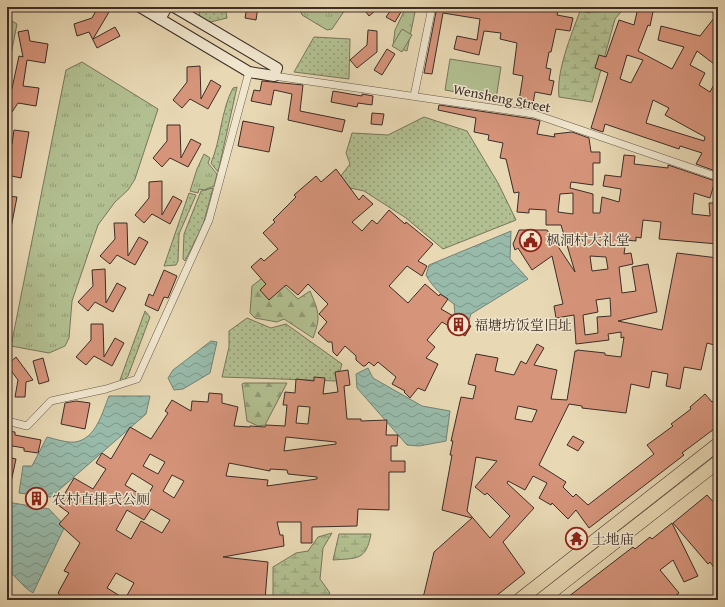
<svg xmlns="http://www.w3.org/2000/svg" width="725" height="607" viewBox="0 0 725 607" font-family="'Gentium Book Plus','Noto Serif SC',serif">
	<style>
		.grass { fill: url(#grass-dots); stroke: #77765b }
		.forest { fill: url(#forest-firs); stroke: #77765b }
		.wetland { fill: url(#wetland-marsh); stroke: #77765b }
		.park { fill: url(#park-tufts); stroke: #77765b }
		.pitch { fill: #b2bf90; stroke: #77765b }
		.water { fill: url(#water-waves); stroke: #738275 }
		.building { fill: #d6947b; stroke: #3c2d26; fill-rule: evenodd }
		.lines { fill: none; stroke-linecap: round; stroke-linejoin: round }
		.street-casing { stroke: #67584a; stroke-width: 8 }
		.secondary-casing { stroke: #3c2d26; stroke-width: 12 }
		.highway-casing { stroke: #3c2d26; stroke-width: 14 }
		.street { stroke: #f0e6ce; stroke-width: 7 }
		.secondary { stroke: #f0e6ce; stroke-width: 10 }
		.highway { stroke: #e8d8b4; stroke-width: 13 }
		.labels { text-anchor: middle; dominant-baseline: central; stroke-width: 3; stroke-linejoin: round; paint-order: stroke }
		.street-label { font-size: 14px; fill: #3c2d26; stroke: #f0e6ce }
		.poi-label { font-size: 14px; fill: #3c2d26; stroke: #f0e6ce; text-anchor: start }
	</style>
	<defs>
		<pattern id="grass-dots" width="8" height="8" patternUnits="userSpaceOnUse"><rect width="8" height="8" fill="#b2bf90"/><path d="M2 2h.1M6 6h.1" fill="none" stroke="#929c75" stroke-width="1.8" stroke-linecap="round"/></pattern>
		<pattern id="forest-firs" width="22" height="20" patternUnits="userSpaceOnUse"><rect width="22" height="20" fill="#b2bf90"/><path d="M5 1l3.5 6h-7zM16 11l3.5 6h-7z" fill="#929c75"/></pattern>
		<pattern id="wetland-marsh" width="20" height="14" patternUnits="userSpaceOnUse"><rect width="20" height="14" fill="#b2bf90"/><path d="M1 5h8M5 5V1M11 12h8M15 12V8" fill="none" stroke="#929c75"/></pattern>
		<pattern id="park-tufts" width="24" height="20" patternUnits="userSpaceOnUse"><rect width="24" height="20" fill="#b2bf90"/><path d="M3 7l-1-3M5 7V3M7 7l1-3M15 17l-1-3M17 17v-4M19 17l1-3" fill="none" stroke="#929c75"/></pattern>
		<pattern id="water-waves" width="16" height="10" patternUnits="userSpaceOnUse"><rect width="16" height="10" fill="#98baaa"/><path d="M0 5q4-4 8 0t8 0" fill="none" stroke="#7d988a"/></pattern>
	</defs>
	<rect width="100%" height="100%" fill="#e8d8b4"/>
	<filter id="stains"><feTurbulence type="fractalNoise" baseFrequency=".005" numOctaves="4"/><feColorMatrix values="0 0 0 0 .2 0 0 0 0 .09 0 0 0 0 .02 0 0 0 .5 -.17"/></filter>
	<radialGradient id="worn" r=".72"><stop offset=".6" stop-color="#630" stop-opacity="0"/><stop offset="1" stop-color="#630" stop-opacity=".3"/></radialGradient>
	<!-- grass -->
	<g class="grass">
		<path d="M201,7H225L227,18L206,23L200,19L199,11Z"/>
		<path d="M314,37L350,39L349,79L294,72Z"/>
		<path d="M237,87L218,172L211,163C221,140 221,110 233,88Z"/>
		<path d="M424,117L467,131L498,183L516,220L443,249L406,218L364,191L350,188L340,177L350,164L346,153L352,133L388,135Z"/>
		<path d="M213,188L203,225L185,261L183,259L184,234L201,191Z"/>
		<path d="M189,193L196,195L179,234L178,261L176,265L164,266Z"/>
		<path d="M145,311L150,317L128,376L123,381L120,380Z"/>
		<path d="M247,318L271,328L286,324L342,364L337,381L222,377L229,347V331Z"/>
	</g>
	<!-- forest -->
	<g class="forest">
		<path d="M270,272L298,299L310,291C319,312 321,317 313,338L284,319L277,322L255,318L250,313L252,286Z"/>
		<path d="M244,383H287L265,425L258,426L247,421L242,384Z"/>
	</g>
	<!-- wetland -->
	<g class="wetland">
		<path d="M592,7H625L615,19L592,102L559,97C556,71 571,36 580,11L590,13Z"/>
		<path d="M332,533L323,548L320,579L330,593L324,600H273V567L296,553L308,551L318,537Z"/>
		<path d="M339,534H371C366,561 357,558 333,560Z"/>
	</g>
	<!-- park -->
	<g class="park">
		<path d="M299,7H347L332,29L327,30L302,15Z"/>
		<path d="M406,7H416L407,51L393,46L395,30Z"/>
		<path d="M7,18L17,24L7,75Z"/>
		<path d="M82,62L158,109L135,179L128,190L115,202L98,225L72,301L69,338L65,346L49,353L11,346L66,70Z"/>
		<path d="M204,154L210,158L208,163L217,174L214,186L204,190L199,189L198,193L190,191L197,169Z"/>
	</g>
	<!-- pitch -->
	<g class="pitch">
		<path d="M402,29L412,35L402,52L392,46Z"/>
		<path d="M450,59L501,67L496,99L445,90Z"/>
	</g>
	<!-- water -->
	<g class="water">
		<path d="M511,231L510,259L528,279L471,314L468,323L455,315L454,304C443,296 433,288 426,275L429,265Z"/>
		<path d="M211,341L217,342L210,373L183,389L174,390L168,378L173,370Z"/>
		<path d="M368,368L373,378L422,406L450,411L446,441L419,446L407,445L357,388L356,374Z"/>
		<path d="M109,396H150L146,414L51,497L19,493L23,466H32L47,437C55,439 67,443 75,442C96,439 102,413 109,396Z"/>
		<path d="M7,502L49,509L65,526L33,593C21,586 17,576 7,571Z"/>
	</g>
	<!-- building -->
	<g class="building">
		<path d="M98,7H112L93,39L115,27L120,36L97,48L89,32L77,36L74,24L92,18Z"/>
		<path d="M247,7H258L256,20L245,18Z"/>
		<path d="M362,7H380L369,16Z"/>
		<path d="M393,7H404L395,22L386,17Z"/>
		<path d="M437,7H559L557,15L573,18L570,31L556,29L551,52H549L546,68L551,69L549,80L554,81L551,95L535,92L532,109L518,107L523,76L513,74L517,43L500,39L501,33L484,31L479,55L454,49L457,36L477,40L480,19L443,13L432,74L424,73Z"/>
		<path d="M645,7H654L650,26L648,25L638,51L672,69L684,47L658,40L661,26L700,36L718,13V67L697,51L690,65L705,73L699,85L710,92L718,77V172L696,164L702,153L680,146L679,149L605,124L603,132L591,128L608,73L595,68L599,55L606,57L619,20L634,25L638,8L644,10ZM627,55L643,60L631,83L620,79ZM653,100L669,108L665,115L705,137L704,141L646,123Z"/>
		<path d="M28,30L30,41L48,44L45,63L27,60L23,86L39,88L36,106L18,103L12,112L7,109V100L11,93L19,56L23,57L18,32Z"/>
		<path d="M368,30L377,31V52L357,68L350,60L367,45Z"/>
		<path d="M387,49L395,54L382,75L374,70Z"/>
		<path d="M200,66L201,99L211,80L221,86L208,109L190,99L182,108L173,100L187,82V67Z"/>
		<path d="M262,81L303,85L300,111L345,120L342,132L288,120L292,94L274,90L271,105L251,101L254,90L260,91Z"/>
		<path d="M333,91L362,96V94L373,96L372,105L358,103L357,107L331,102Z"/>
		<path d="M439,105L533,119L540,121L537,134L555,137L554,134L572,132L589,138L591,152H600V163H593V185L571,182L570,188L593,194V213H600L602,197L619,202L621,189L603,186L605,175L621,177L624,155L635,156L634,164L668,168V165L715,181L710,198L694,193L692,214L710,216L709,203H718V244L659,239L661,222L643,220L641,238L636,237V241L626,240L624,254L631,253L633,264L619,267L622,293L636,291L632,267L648,264L657,312L618,321L662,330L677,253L718,258V346L707,343L701,370L684,367L680,389L666,386L668,374L652,371L649,388L631,384L626,413L582,408V406L569,404L539,465L566,482L563,487L573,497L576,494L588,505L654,454L647,445L673,426L671,424L691,409L690,407L705,394L712,402L718,397V426L682,453L684,455L589,528L576,510L568,519L552,503L551,505L539,498L547,483L533,476L525,490L508,481L507,483L534,508L503,542L525,573L491,600H420L424,594L434,552L472,518L442,510L452,455H450L453,441H451L461,397L473,399L476,386L468,384L476,354L498,358L495,371L514,375L521,361L526,364L537,344L544,348L534,365L557,370L551,399L567,400L575,351H577V350L605,353V355L621,357L624,337L621,338V332L608,334L609,340L576,344L574,315L556,318L554,306L563,304L552,256L532,270L518,248L515,250L513,244L519,230H547L575,272L561,225H546V210L529,209V213L517,212L519,192L514,193L506,159L500,158L503,143L488,140L489,135L474,132L476,118L438,110ZM573,193V214L558,212L560,194ZM590,256L606,257L608,269L592,271ZM610,298L611,316L597,317L598,333L585,335L583,315L598,312L596,300ZM518,406L537,410L532,422L515,419ZM476,457L497,461L475,487L485,495L487,493L510,516L490,538L467,511Z"/>
		<path d="M372,113L384,114L382,125L371,124Z"/>
		<path d="M243,121L274,127L269,152L238,146Z"/>
		<path d="M167,125H180L181,158L191,139L201,144L188,167L170,158L162,167L153,158L167,141Z"/>
		<path d="M14,130L29,132L21,178L7,175L9,161H7V148L8,144H12Z"/>
		<path d="M336,169L359,200L363,195L373,204L352,222L362,231L372,220L377,224L389,210L405,224L406,222L433,244L418,261L427,266L422,276L407,266L389,286L408,303L425,284L439,296L440,294L448,299L441,309L471,326L465,336L442,322L427,340L435,347L426,358L438,364L425,391L418,388L410,398L404,392L405,391L392,384L396,377L378,362L374,366L369,362L365,366H363L356,360V356L345,346L337,356L333,352L332,342H328L318,333L327,322L319,314L328,304L308,284L298,295L286,285L269,300L260,290L266,284L251,267L261,258L264,261L278,249L263,233L275,222L273,220L296,197L294,195L316,176L321,182Z"/>
		<path d="M162,181V215L173,196L182,201L170,224L152,214L144,223L135,215L149,198V182Z"/>
		<path d="M7,196L17,197L10,233H7Z"/>
		<path d="M114,223H127L128,256L139,237L148,242L135,265L117,255L110,264L100,256L115,239Z"/>
		<path d="M105,269L106,303L117,283L126,288L113,312L95,302L88,311L78,302L93,286L92,270Z"/>
		<path d="M164,270L177,276L168,298L164,297L158,311L145,305L149,294L153,296Z"/>
		<path d="M91,324H103L104,357L115,338L124,343L112,366L94,356L86,365L76,357L91,340Z"/>
		<path d="M16,357L33,380L26,382L25,397H15L18,380L7,365Z"/>
		<path d="M43,358L49,381L39,384L33,361Z"/>
		<path d="M348,370L350,385L344,386L347,419H361V421L387,420L386,435H398L397,446H391V461H405V472H389V510L358,509L357,526L312,527V543H301V522H277L280,535H283L284,546L223,557L268,562L265,600H191L187,598L185,600H56L60,595L58,593L69,573L64,571L80,543L59,524L69,513L58,505L74,478L93,489L106,469L96,463L102,453L111,459L130,427L151,439L168,413L165,411L172,400L191,411L192,401L208,402L209,393L222,394V403L238,407L234,426L250,427V426L265,427L266,425L285,426L287,405H283L285,392L295,393L296,379L314,381V377L325,378L323,394L338,392L335,372ZM298,406L310,407L308,424L296,423ZM286,437L336,442V444L284,451ZM150,454L165,462L158,474L143,466ZM229,463L270,471V469L287,470L288,474L317,477V479L267,486L268,480L226,476ZM132,473L153,486L146,498L125,485ZM172,475L184,481L174,498L163,491ZM151,509L170,520L162,533L141,521L131,539L116,530L127,510L144,520ZM116,573L134,583L125,599L107,588Z"/>
		<path d="M76,401L90,403L85,429L61,424L65,403Z"/>
		<path d="M7,431L15,432V435L41,440L38,453L24,451V448L7,445Z"/>
		<path d="M573,436L584,442L578,451L567,445Z"/>
		<path d="M7,457L16,459L10,487H7Z"/>
		<path d="M707,495L718,507V573L710,562L708,564L673,523Z"/>
		<path d="M672,523L698,576L684,582L673,560L660,570L679,593L670,600H564L633,547L635,549L650,537L652,539Z"/>
	</g>
	<g class="lines">
		<defs>
			<g id="street">
				<path d="M274,76L534,114L718,177"/>
				<path d="M414,96L432,7"/>
				<path d="M7,421L27,426L51,401L106,389L137,379L209,220L249,72"/>
			</g>
			<g id="secondary">
				<path d="M140,7L249,72L274,76L277,68L174,7"/>
				<path d="M160,19L167,7"/>
			</g>
			<g id="highway">
				<path d="M519,600L718,444"/>
				<path d="M541,600L718,462"/>
			</g>
		</defs>
		<!-- street casing -->
		<use href="#street" class="street-casing"/>
		<!-- secondary casing -->
		<use href="#secondary" class="secondary-casing"/>
		<!-- highway casing -->
		<use href="#highway" class="highway-casing"/>
		<!-- street -->
		<use href="#street" class="street"/>
		<!-- secondary -->
		<use href="#secondary" class="secondary"/>
		<!-- highway -->
		<use href="#highway" class="highway"/>
	</g>
	<!-- icons -->
	<defs>
		<symbol id="civic-ring" viewBox="-11 -11 22 22"><circle r="9.5" fill="#f0e6ce" stroke="#8f2418" stroke-width="1.5"/><path d="M-.6-6.5H3V-4.5H.6V-3L4-1V1h2V6H-6V1h2V-1L-.6-3ZM-1.2 2.5V6h2.4V2.5Z" fill="#8f2418"/></symbol>
		<symbol id="building-ring" viewBox="-11 -11 22 22"><circle r="9.5" fill="#f0e6ce" stroke="#8f2418" stroke-width="1.5"/><path d="M-4-6H4V6H1V3H-1V6H-4ZM-2.5-4.3h1.7v1.8h-1.7ZM.8-4.3h1.7v1.8H.8ZM-2.5-1h1.7V.8h-1.7ZM.8-1h1.7V.8H.8Z" fill="#8f2418"/></symbol>
		<symbol id="temple-ring" viewBox="-11 -11 22 22"><circle r="9.5" fill="#f0e6ce" stroke="#8f2418" stroke-width="1.5"/><path d="M0-6L5-2H3V0L6.5 2.5H4V6H1.5V3h-3V6H-4V2.5H-6.5L-3 0V-2H-5Z" fill="#8f2418"/></symbol>
	</defs>
	<g fill-rule="evenodd">
		<use href="#civic-ring" x="518" y="228" width="25" height="25"/>
		<use href="#building-ring" x="446" y="312" width="25" height="25"/>
		<use href="#building-ring" x="24" y="486" width="25" height="25"/>
		<use href="#temple-ring" x="564" y="526" width="25" height="25"/>
	</g>
	<g class="labels">
		<!-- street labels -->
		<g class="street-label">
			<text transform="translate(502 98) rotate(11)">Wensheng Street</text>
		</g>
		<!-- poi labels -->
		<g class="poi-label">
			<text x="546" y="240">枫洞村大礼堂</text>
			<text x="474" y="325">福塘坊饭堂旧址</text>
			<text x="52" y="499">农村直排式公厕</text>
			<text x="592" y="539">土地庙</text>
		</g>
	</g>
	<!-- margin -->
	<rect width="725" height="607" fill="none" stroke="#e8d8b4" stroke-width="24"/>
	<rect x="8" y="8" width="709" height="591" fill="none" stroke="#3c2d26" stroke-width="2"/>
	<rect x="12" y="12" width="701" height="583" fill="none" stroke="#3c2d26"/>
	<rect width="100%" height="100%" filter="url(#stains)"/>
	<rect width="100%" height="100%" fill="url(#worn)"/>
</svg>
